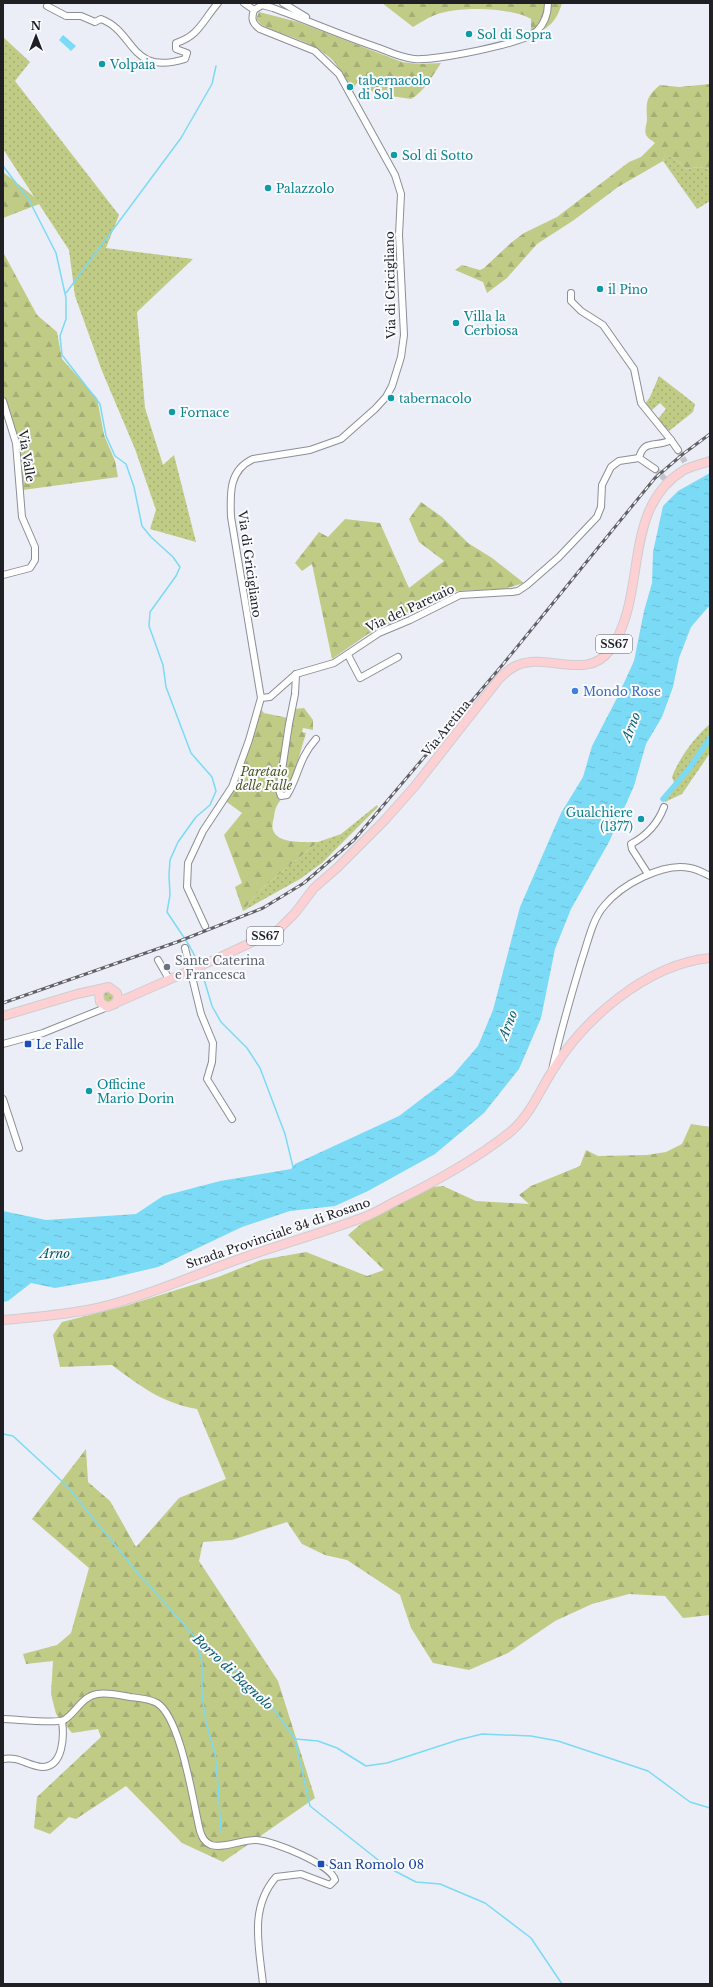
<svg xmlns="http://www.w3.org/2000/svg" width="713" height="1987" viewBox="0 0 713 1987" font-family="'Libre Baskerville',serif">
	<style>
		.grass { fill: url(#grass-dots) }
		.forest { fill: url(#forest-firs) }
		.water { fill: url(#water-ripples) }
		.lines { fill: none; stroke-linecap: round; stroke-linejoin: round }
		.stream { stroke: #7bdaf5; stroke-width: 1.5 }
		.canal { stroke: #7bdaf5; stroke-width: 5.5 }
		.minor-tunnel { stroke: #c2c5cd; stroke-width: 6; stroke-dasharray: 6 3; stroke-linecap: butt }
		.minor-casing { stroke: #8c8e96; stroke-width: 8 }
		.major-casing { stroke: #cececf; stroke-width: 10 }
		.minor { stroke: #fff; stroke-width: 6 }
		.major { stroke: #fdd0d4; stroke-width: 8 }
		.rail-casing { stroke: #606066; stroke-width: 3 }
		.rail { stroke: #fafbff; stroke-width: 1.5; stroke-dasharray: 4.5; stroke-linecap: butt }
		.culture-dot { fill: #0f9aa8; stroke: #fafbff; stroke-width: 1.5 }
		.shop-dot { fill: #3f7fe0; stroke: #fafbff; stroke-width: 1.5 }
		.worship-dot { fill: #6b7280; stroke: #fafbff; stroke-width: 1.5 }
		.transit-dot { fill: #1a4fb4; stroke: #fafbff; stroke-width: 1.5 }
		.labels { text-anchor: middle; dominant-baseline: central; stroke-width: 4; stroke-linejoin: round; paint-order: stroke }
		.shield { fill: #fafbff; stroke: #616266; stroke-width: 1 }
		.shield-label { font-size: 11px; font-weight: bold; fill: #202024 }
		.culture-label { font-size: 12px; fill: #0d838f; stroke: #fafbff; text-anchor: start }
		.street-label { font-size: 12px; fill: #202024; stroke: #fafbff }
		.shop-label { font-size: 12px; fill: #366cbe; stroke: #fafbff; text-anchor: start }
		.park-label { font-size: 12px; font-style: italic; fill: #4c531d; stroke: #fafbff }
		.worship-label { font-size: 12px; fill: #5b616d; stroke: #fafbff; text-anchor: start }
		.transit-label { font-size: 12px; fill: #164399; stroke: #fafbff; text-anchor: start }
		.water-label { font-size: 13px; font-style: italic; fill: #085c6f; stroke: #fafbff }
	</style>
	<defs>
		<pattern id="grass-dots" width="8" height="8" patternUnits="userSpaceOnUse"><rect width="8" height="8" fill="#c0cb86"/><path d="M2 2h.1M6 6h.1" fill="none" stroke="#a5ae74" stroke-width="1.8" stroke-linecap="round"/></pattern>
		<pattern id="forest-firs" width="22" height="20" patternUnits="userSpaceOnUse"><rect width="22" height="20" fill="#c0cb86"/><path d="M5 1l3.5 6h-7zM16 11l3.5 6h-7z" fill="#a5ae74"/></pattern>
		<pattern id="water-ripples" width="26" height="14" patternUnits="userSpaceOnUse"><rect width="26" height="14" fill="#7bdaf5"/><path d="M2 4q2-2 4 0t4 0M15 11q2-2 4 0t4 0" fill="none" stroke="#6abbd2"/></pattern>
	</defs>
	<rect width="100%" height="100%" fill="#ebeef7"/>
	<!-- grass -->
	<g class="grass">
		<path d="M3,37L30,62L15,81L119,215L106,248L193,259L137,312L145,408L163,465L174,455L196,542L150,529L156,510L135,449L102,371L75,296L69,250L3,149Z"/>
		<path d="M665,154L674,158L686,169L699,167L710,169V201L697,209L663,161Z"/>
		<path d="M659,376L695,404L693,412L669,431L657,420L666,409L660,403L651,411L645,404L650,397Z"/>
		<path d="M710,724V753L682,794L665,802L663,799L675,785L672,777C678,760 696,735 710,724Z"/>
		<path d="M377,805L378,807L322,863L300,879L243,911L259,891L318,842L341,834Z"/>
		<path d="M105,990L115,993L113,1001L107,1003L103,1000L102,994Z"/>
	</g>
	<!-- forest -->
	<g class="forest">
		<path d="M382,3H562C559,13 555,22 546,28C541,31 536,31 531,35V19C510,7 458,6 435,15C427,18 420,23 413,27Z"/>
		<path d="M259,12L298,22L402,62L418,64L441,63C433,75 424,92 411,99L378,94L356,83L352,95C347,85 342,73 336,64C318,42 286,37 262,25L256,19Z"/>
		<path d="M710,84V169L699,167L686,169L674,158L665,155L663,161L618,187L574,220L537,244L507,278L487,293L483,282L455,270L462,265L480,270L484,268L512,242L524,233L557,217L629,162L641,157L655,143C652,140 648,139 646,135C644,130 647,124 647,119C646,101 646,97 660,85L679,87Z"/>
		<path d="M3,172L42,203L3,218Z"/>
		<path d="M3,252L37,315L57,332L62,359L97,398L104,435L115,461L118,477L23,490L11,417L3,402Z"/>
		<path d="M421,502L442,517L468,543L492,558L524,583L504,589L457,591L368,634L332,659L312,564L302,571L295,563L319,532L328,537L345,519L380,523L409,588L444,561L419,542L409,519Z"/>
		<path d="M259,707L264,713L288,718L294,709L304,708L313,720V730L303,728L302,732L306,733L288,794C279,800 275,806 274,817C273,821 271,828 274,832C279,844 308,842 318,842L259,891L243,911L235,887L242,883L224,835L242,813L224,800L232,787Z"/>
		<path d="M691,1124L710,1127V1615L683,1618L665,1596L629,1594L592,1604L555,1621L508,1653L469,1670L433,1663L411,1628L400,1595L347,1560L325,1555L302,1544L287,1522L232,1540L203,1542L199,1561L278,1681L315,1798L223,1862L182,1843L126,1786L76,1819L69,1817L50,1834L34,1828L37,1797L101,1737L98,1729L72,1733L56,1714L51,1694L53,1661L26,1664L23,1654L57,1645L71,1633L89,1568L32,1519L86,1449L88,1482L110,1501L136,1547L179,1498L226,1479L197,1409C162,1403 140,1386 112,1365L60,1367L53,1335L62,1322L125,1306L218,1277L261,1260L306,1252L367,1276L384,1270L348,1235L361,1224L433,1187L443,1186L476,1201L529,1204L519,1195L531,1186L580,1166L586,1150L598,1156L647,1155L666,1152L682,1144Z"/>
	</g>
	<!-- water -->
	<g class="water">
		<path d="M63,35L76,46L71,51L59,40Z"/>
		<path d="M710,473V605L691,627L679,658L673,687L662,717L646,744L634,786L609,842L571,909L555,949L541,1018L519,1069L484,1113L435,1154L368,1191L335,1206L290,1211L242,1227L158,1267L107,1279L55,1288L31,1283L8,1301L3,1302V1211L46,1220L136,1214L163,1196L220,1181L291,1169L295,1164L399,1116L453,1075L478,1046L493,1010L520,907L561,813L583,777L592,746L617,698L634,661L644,611L652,583L653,552L663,506L678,491Z"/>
	</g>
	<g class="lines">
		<!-- stream -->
		<g class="stream">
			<path d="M3,166L29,200L56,253L66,298V319L60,336L62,355L100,404L106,436L115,456L126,464L134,487L142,526L151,537L173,557L180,567L176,576L150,612L149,626L163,665L166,687L191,753L212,777L216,791L210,805L196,817L178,842L170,860L169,875L170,895L167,912L189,945L199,964"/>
			<path d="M66,293L181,138L212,84L216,66"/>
			<path d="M201,969L212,1006L221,1022L247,1048L260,1068L285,1134L293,1167"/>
			<path d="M3,1434L13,1436L66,1485L137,1572L195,1637L234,1669L273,1708L295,1739L310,1806L387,1867L416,1882L440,1884L485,1903L531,1938L562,1984"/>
			<path d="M195,1637L202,1662V1696L206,1722L215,1754L218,1785L221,1832"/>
			<path d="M296,1739L318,1741L337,1748L366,1766L387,1763L458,1740L482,1734L531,1736L558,1741L648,1771L690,1802L710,1808"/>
		</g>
		<!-- canal -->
		<path class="canal" d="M663,799L688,770L710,738"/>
		<!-- minor-tunnel -->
		<g class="minor-tunnel">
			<path d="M678,450L685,462"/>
			<path d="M655,469L665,479"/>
		</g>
		<defs>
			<g id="minor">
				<path d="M244,3L254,10"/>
				<path d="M283,3L306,17"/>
				<path d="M47,6L66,16H81L95,22L101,19C136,32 129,76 185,59L187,53L176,49V43C199,36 203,20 218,3"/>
				<path d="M571,293V301L581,311L603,325L634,369L641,403L671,440C657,448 644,438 639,458"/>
				<path d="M3,401L16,443L22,517L35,547V560L30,568L3,575"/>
				<path d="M671,440L678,450"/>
				<path d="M348,655L360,678L398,657"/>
				<path d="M296,674L295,694L289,724L281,777L279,790L281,796L287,795C299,776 298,759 316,739"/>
				<path d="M261,698L270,697L296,674L334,663L379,633L410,620L460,595L512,592L518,591L527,585L559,557L597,517L601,507L602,485L611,467L619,461L639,458L655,469"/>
				<path d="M648,874L632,849L631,844C646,836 658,823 664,807"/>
				<path d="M205,926L187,887L188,863L203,831L232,787L249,740L261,698L231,517C230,493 229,470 253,459L310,450L341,439L375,409L386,397L392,386L401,357L404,335L399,235L401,194L395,175L339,74L315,51L260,29C252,23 251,19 254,10L262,5L273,8C309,21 343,36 379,48C389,52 402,58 414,59C434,61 523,44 537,31C545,23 548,13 548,3"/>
				<path d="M185,948L201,1014L213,1043L212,1062L207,1079L232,1119"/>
				<path d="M158,960L169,979"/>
				<path d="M3,1044L43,1033L110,1006"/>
				<path d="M552,1070C560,1032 571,996 582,959C588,942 592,920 604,906C621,885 663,862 690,868C697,869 704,873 710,876"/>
				<path d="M3,1099L19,1148"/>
				<path d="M3,1719C14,1719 56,1724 64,1720C76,1713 81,1697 97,1694C107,1692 120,1695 130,1697C138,1698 150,1699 157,1703C181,1718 193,1802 200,1831C202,1837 204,1842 211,1845C225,1849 242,1839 257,1840C273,1841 331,1864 335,1880L330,1885L301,1874L276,1877C249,1908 259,1946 263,1984"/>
				<path d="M3,1759C19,1756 28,1766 42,1767C64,1767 64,1735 62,1721"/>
			</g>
			<g id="major">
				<path d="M116,1003L216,959L278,930L295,913L314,888L337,868L384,821L415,786L499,679C505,673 510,668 518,665C547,653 588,681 610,650C649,595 620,509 684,470C692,466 702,464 710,461"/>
				<path d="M3,1016L77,994L109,987L117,993L118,998L115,1004L107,1007L100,1002L99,994L102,989"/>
				<path d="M3,1320C35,1317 66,1315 97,1308C148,1296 196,1274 245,1257C283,1244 321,1233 359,1219C372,1215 384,1207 396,1201C435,1182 475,1160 509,1133C529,1117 538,1094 551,1073C582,1020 647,964 710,958"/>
			</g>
		</defs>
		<!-- minor casing -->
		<use href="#minor" class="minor-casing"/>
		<!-- major casing -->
		<use href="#major" class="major-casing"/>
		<!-- minor -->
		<use href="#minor" class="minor"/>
		<!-- major -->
		<use href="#major" class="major"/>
		<defs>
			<path id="rail" d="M3,1003L177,942L263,908L304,883L354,840L504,663L655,478L683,454L710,434"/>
		</defs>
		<!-- rail casing -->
		<use href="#rail" class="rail-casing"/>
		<!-- rail -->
		<use href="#rail" class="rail"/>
	</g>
	<!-- markers -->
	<g class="culture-dot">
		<circle cx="469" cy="34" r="4"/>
		<circle cx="102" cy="64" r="4"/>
		<circle cx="350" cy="87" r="4"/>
		<circle cx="394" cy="155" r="4"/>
		<circle cx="268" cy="188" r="4"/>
		<circle cx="600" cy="289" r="4"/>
		<circle cx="456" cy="323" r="4"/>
		<circle cx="391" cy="398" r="4"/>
		<circle cx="172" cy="412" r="4"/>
		<circle cx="641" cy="819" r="4"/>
		<circle cx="89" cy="1091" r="4"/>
	</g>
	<circle class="shop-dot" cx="575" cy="691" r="4"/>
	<circle class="worship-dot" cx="167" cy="967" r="4"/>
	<g class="transit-dot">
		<rect x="24" y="1040" width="8" height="8" rx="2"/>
		<rect x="317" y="1860" width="8" height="8" rx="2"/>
	</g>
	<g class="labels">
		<!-- shield labels -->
		<g class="shield">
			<rect x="596" y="635" width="36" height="18" rx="3"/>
			<rect x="247" y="927" width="36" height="18" rx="3"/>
		</g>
		<g class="shield-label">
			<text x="614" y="644">SS67</text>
			<text x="265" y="936">SS67</text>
		</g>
		<!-- culture labels -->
		<g class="culture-label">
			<text x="477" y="34">Sol di Sopra</text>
			<text x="110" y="64">Volpaia</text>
			<text x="358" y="80">tabernacolo<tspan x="358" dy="14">di Sol</tspan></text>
			<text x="402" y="155">Sol di Sotto</text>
			<text x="276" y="188">Palazzolo</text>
			<text x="608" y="289">il Pino</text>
			<text x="464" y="316">Villa la<tspan x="464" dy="14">Cerbiosa</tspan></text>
			<text x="399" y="398">tabernacolo</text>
			<text x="180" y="412">Fornace</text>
			<text x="633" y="812" text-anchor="end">Gualchiere<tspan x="633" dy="14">(1377)</tspan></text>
			<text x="97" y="1084">Officine<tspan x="97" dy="14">Mario Dorin</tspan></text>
		</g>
		<!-- street labels -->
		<g class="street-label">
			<text transform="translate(390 285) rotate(-91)">Via di Gricigliano</text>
			<text transform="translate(27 456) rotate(81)">Via Valle</text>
			<text transform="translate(250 564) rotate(82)">Via di Gricigliano</text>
			<text transform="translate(410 608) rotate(-25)">Via del Paretaio</text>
			<text transform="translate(446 728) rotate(-51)">Via Aretina</text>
			<text transform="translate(278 1233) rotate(-19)">Strada Provinciale 34 di Rosano</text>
		</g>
		<!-- shop labels -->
		<g class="shop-label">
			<text x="583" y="691">Mondo Rose</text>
		</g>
		<!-- park labels -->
		<g class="park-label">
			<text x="264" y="771">Paretaio<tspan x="264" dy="14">delle Falle</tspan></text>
		</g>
		<!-- worship labels -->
		<g class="worship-label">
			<text x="175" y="960">Sante Caterina<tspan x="175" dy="14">e Francesca</tspan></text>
		</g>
		<!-- transit labels -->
		<g class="transit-label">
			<text x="36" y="1044">Le Falle</text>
			<text x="329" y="1864">San Romolo 08</text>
		</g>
		<!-- water labels -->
		<g class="water-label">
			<text transform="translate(631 727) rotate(-69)">Arno</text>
			<text transform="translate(508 1025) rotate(-69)">Arno</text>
			<text x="55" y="1253">Arno</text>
			<text transform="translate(233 1672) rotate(43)">Borro di Bagnolo</text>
		</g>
	</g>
	<!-- border -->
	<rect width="713" height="1987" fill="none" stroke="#202024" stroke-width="8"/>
	<!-- north arrow -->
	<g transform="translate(36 36)" stroke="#fafbff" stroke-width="3" paint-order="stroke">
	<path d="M0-3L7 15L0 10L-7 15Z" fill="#202024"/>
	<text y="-6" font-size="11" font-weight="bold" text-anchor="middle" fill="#202024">N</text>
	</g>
</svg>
